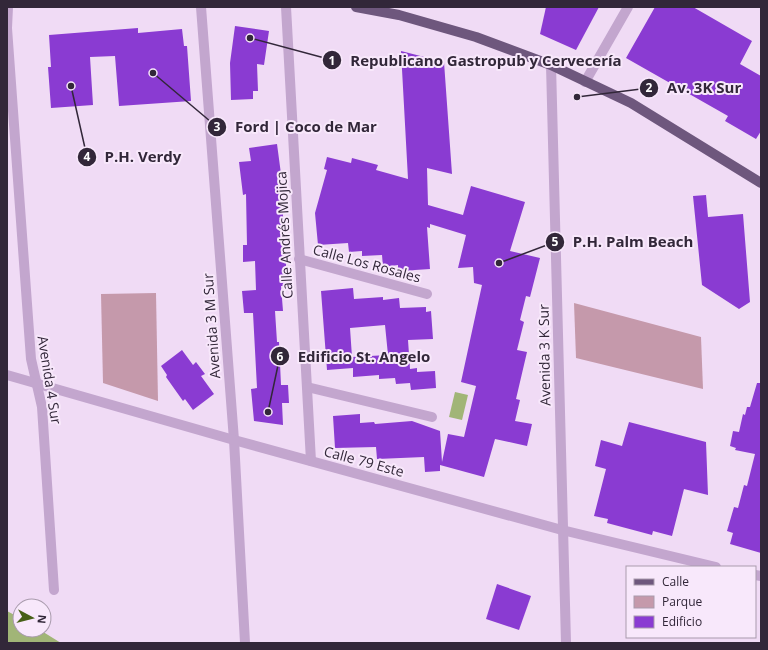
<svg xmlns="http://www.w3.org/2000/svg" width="768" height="650" viewBox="0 0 768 650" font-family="'Open Sans',sans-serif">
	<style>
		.green { fill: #c599ab }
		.water { fill: #a1b577 }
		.building { fill: #8a3bd2; fill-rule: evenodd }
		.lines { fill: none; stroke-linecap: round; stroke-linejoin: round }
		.street { stroke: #c3a6ce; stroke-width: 10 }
		.primary { stroke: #6e577d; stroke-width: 10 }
		.labels { text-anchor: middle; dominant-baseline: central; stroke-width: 4; stroke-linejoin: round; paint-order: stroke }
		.street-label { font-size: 14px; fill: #322739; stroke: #f8e8fb }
		.leader { fill: none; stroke: #322739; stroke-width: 1.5 }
		.callout-dot { fill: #322739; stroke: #f8e8fb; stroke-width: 1.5 }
		.mark-label { font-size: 12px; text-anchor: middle; font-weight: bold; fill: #fff }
		.callout-label { font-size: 15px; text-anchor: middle; font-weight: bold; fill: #322739; stroke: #f8e8fb; stroke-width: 4; stroke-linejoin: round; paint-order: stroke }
	</style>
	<rect width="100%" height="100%" fill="#f0dbf5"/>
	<!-- green -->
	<g class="green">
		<path d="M156,293L158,401L103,383L101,294Z"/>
		<path d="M574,303L701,337L703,389L576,358Z"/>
	</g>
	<!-- water -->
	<g class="water">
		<path d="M455,392L468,395L462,420L449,417Z"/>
		<path d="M7,611L20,618V630H40L61,643H7Z"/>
	</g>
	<!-- building -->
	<g class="building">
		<path d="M546,7H599L576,50L540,34Z"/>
		<path d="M655,7H693L752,41L740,64L761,76V131L756,139L725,121L728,116L626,58Z"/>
		<path d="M235,26L269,31L264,65L257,64L258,91H253V99L231,100L230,63Z"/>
		<path d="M138,28V33L182,29L184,46H187L191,101L119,106L115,56L90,57L93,105L51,108L48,67H51L49,35Z"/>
		<path d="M401,51L444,62L452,174L427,168L428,205L463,215L471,186L525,202L510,251L540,258L530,297L526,296L520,320L524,322L517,350L527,352L516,399L520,400L515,421L532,424L527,446L495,439L484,477L440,465V471L425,472L424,457L377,459L376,447L335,448L333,416L360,414V423L374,422L375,424L412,421L440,431L442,462L448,434L464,437L476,386L461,382L482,285L474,283L473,267L458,268L466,235L430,224V228L427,227L430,269L415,270L398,272V265L383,267L382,255L362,256V251L349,252L348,243L318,245L315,213L327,170L324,169L327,157L351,163L352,158L378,165L376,170L408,179Z"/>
		<path d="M277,144L283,189V240H286V286H281L283,311H275L277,342H279L281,385H288L289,403H282L283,425L254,421L251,389L257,388L253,313H244L242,291L256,290L255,261L243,262V245H247L246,194L243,195L239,162L251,161L249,148Z"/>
		<path d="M706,195L708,217L743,214L750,302L739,309L702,285L693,196Z"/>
		<path d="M353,288L354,299L383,297V300L399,298L400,308L426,307V312L431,311L433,339L408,340L410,369L417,368V372L435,371L436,388L411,390L410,383L396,384L395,378L379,379V375L353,377V368L327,370L321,291ZM385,325L388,355L352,357L350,328Z"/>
		<path d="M182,350L193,365L196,362L205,374L201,376L214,394L193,410L185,399L183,401L166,377L167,375L161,366Z"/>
		<path d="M757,383H761V553L730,544L733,533L727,531L734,507L738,508L744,485L747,486L755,454L735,450L736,448L730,446L733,431L739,432L743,414L745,415L747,407H750Z"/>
		<path d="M629,422L706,442L708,495L684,489L672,536L653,531L652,535L607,523L608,519L594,516L606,469L595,466L601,440L622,446Z"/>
		<path d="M497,584L531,596L519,630L486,619Z"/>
	</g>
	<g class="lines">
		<!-- street -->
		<g class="street">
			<path d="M8,7L7,28L31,359L42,407L54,590"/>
			<path d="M201,7L234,440L245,643"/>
			<path d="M286,7L311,461"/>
			<path d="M551,65L566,643"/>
			<path d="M585,82L628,7"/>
			<path d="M299,259L427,294"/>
			<path d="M7,375L234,440L562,530L716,567"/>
			<path d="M307,387L432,417"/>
			<path d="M755,575L761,576"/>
		</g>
		<!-- primary -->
		<path class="primary" d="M356,7L399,15L476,37L551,65L631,103L761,183"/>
	</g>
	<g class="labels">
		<!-- street labels -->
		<g class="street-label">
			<text transform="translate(284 235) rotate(-93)">Calle Andrés Mojica</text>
			<text transform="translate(367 263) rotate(15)">Calle Los Rosales</text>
			<text transform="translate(211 326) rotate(-94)">Avenida 3 M Sur</text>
			<text transform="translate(544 355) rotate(-91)">Avenida 3 K Sur</text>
			<text transform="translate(50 380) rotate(81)">Avenida 4 Sur</text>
			<text transform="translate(364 461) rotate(15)">Calle 79 Este</text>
		</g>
	</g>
	<!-- callouts -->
	<path class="leader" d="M250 38L332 60M577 97L649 88M153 73L217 127M71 86L87 157M499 263L555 242M268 412L280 356"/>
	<g class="callout-dot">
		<circle cx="250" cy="38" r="4"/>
		<circle cx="577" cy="97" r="4"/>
		<circle cx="153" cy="73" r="4"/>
		<circle cx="71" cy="86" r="4"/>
		<circle cx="499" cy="263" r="4"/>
		<circle cx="268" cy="412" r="4"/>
		<circle cx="332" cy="60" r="10"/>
		<circle cx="649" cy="88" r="10"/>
		<circle cx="217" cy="127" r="10"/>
		<circle cx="87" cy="157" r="10"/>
		<circle cx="555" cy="242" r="10"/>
		<circle cx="280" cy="356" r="10"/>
	</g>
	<g class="mark-label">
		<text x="332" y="65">1</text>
		<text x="649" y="92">2</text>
		<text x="217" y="131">3</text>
		<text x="87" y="161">4</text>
		<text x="555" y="246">5</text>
		<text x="280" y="361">6</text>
	</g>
	<g class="callout-label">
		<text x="486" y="66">Republicano Gastropub y Cervecería</text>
		<text x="704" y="93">Av. 3K Sur</text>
		<text x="306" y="132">Ford | Coco de Mar</text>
		<text x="143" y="162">P.H. Verdy</text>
		<text x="633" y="247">P.H. Palm Beach</text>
		<text x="364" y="362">Edificio St. Angelo</text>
	</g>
	<!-- border -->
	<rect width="768" height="650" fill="none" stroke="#322739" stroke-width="16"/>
	<!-- legend -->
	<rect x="626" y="566" width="130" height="72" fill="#f8e8fb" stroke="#a99bad"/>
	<rect x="634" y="579" width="20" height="6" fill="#6e577d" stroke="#a99bad"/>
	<text x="662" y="586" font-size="12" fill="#322739">Calle</text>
	<rect x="634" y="596" width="20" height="12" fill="#c599ab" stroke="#a99bad"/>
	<text x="662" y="606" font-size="12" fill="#322739">Parque</text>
	<rect x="634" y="616" width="20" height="12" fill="#8a3bd2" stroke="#a99bad"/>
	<text x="662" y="626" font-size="12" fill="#322739">Edificio</text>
	<!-- north arrow -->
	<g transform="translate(32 618) rotate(97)"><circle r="19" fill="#f8e8fb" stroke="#a99bad"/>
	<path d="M0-3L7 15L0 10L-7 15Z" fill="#476018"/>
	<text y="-6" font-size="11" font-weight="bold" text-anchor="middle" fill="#322739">N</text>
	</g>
</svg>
